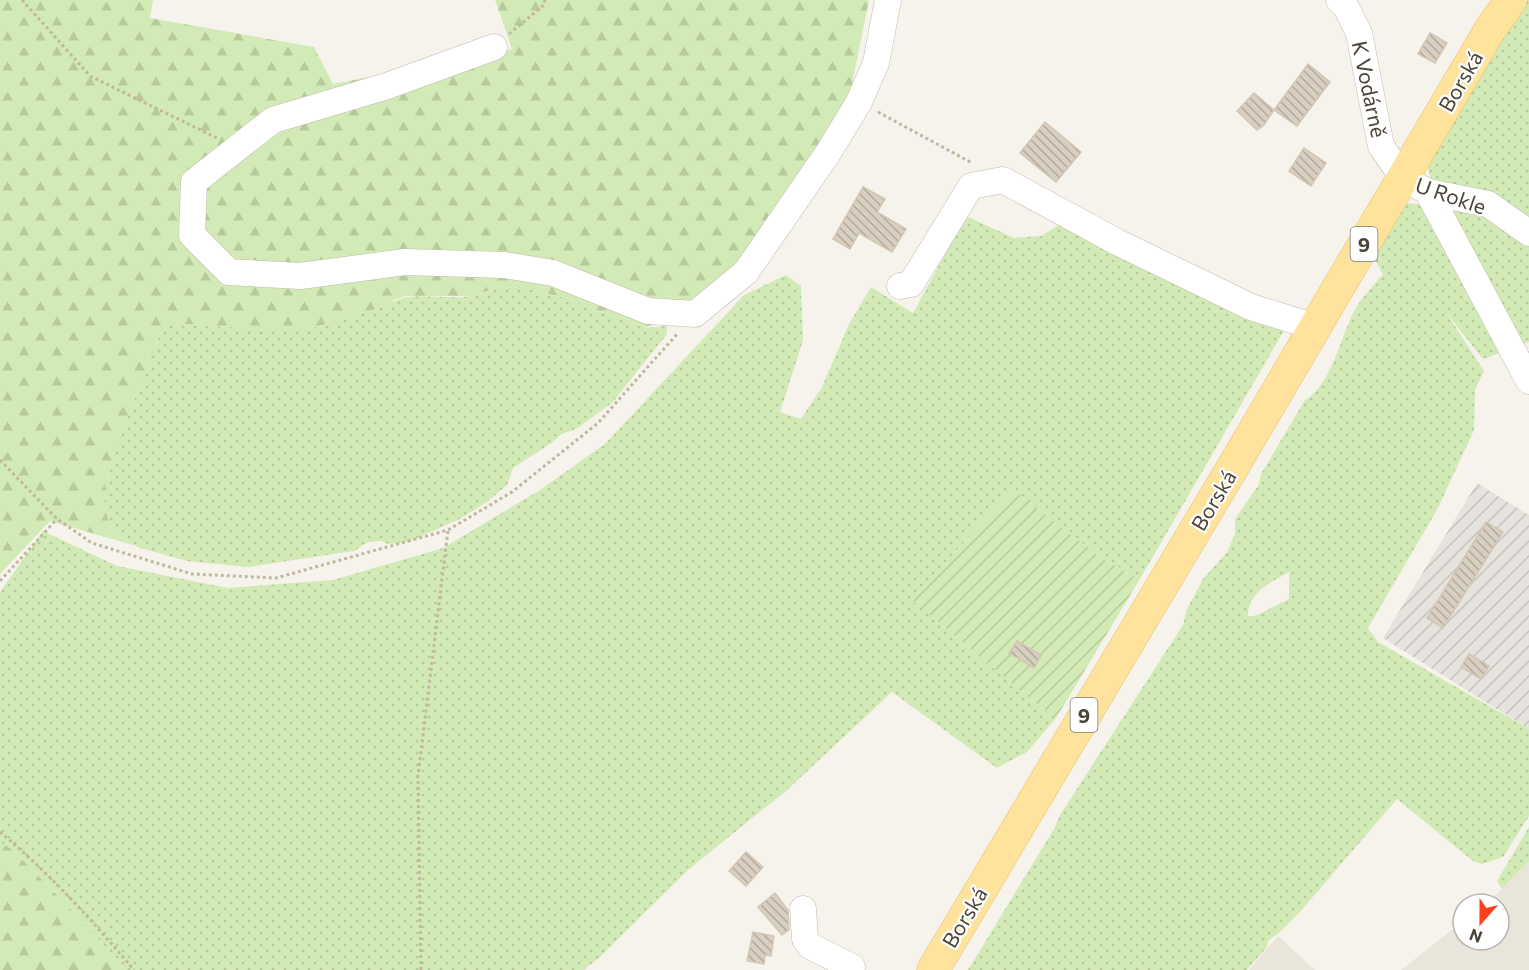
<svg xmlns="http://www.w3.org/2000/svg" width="1529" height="970" viewBox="0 0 1529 970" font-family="Commissioner,sans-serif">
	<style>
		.residential { fill: #eae5da }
		.industrial { fill: url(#industrial-furrows) }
		.grass { fill: url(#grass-dots); fill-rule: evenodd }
		.forest { fill: url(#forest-firs) }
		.garden { fill: url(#garden-furrows) }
		.building { fill: url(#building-back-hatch); stroke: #d3c7b4; stroke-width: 1.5 }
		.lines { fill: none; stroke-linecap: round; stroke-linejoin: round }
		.minor-casing { stroke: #c2bbae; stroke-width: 27 }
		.major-casing { stroke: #e6c16a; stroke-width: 33 }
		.path { stroke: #c4b79f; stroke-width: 3; stroke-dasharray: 3 3; stroke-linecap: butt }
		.minor { stroke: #fff; stroke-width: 26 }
		.major { stroke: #ffe39c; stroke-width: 32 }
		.labels { text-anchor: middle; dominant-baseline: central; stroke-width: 4.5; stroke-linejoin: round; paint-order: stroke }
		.shield { fill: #fff; stroke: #817c74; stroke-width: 1.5 }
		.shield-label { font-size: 20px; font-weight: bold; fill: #4b4439 }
		.street-label { font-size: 21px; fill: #4b4439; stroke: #fff }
	</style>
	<defs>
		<pattern id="industrial-furrows" width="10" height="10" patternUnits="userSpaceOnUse" patternTransform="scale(1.5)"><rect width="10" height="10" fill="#e6e2dd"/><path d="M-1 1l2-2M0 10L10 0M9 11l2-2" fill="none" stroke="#c7c3be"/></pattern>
		<pattern id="grass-dots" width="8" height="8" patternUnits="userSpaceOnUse" patternTransform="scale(1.5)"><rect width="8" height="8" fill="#d2eab5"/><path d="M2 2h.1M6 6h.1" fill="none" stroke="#b6ca9c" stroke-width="1.8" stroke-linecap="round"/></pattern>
		<pattern id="forest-firs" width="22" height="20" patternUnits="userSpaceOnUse" patternTransform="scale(1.5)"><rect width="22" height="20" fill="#d2eab5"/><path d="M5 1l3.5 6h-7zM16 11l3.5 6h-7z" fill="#b6ca9c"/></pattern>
		<pattern id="garden-furrows" width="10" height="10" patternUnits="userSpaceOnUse" patternTransform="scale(1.5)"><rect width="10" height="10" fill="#d2eab5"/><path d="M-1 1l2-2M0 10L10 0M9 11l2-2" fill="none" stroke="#b6ca9c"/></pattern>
		<pattern id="building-back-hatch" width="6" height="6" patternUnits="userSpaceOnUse" patternTransform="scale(1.5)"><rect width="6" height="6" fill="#d8cfc1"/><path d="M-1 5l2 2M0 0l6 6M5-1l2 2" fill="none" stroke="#b1aa9e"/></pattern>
	</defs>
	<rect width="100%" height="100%" fill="#f6f3ec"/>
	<!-- residential -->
	<g class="residential">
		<path d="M1529,861V970H1401L1463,921V940H1499V904H1484L1502,889Z"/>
		<path d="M1278,936L1315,970H1249Z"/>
	</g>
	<!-- industrial -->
	<path class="industrial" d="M1477,483L1529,515V729L1383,638Z"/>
	<!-- grass -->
	<g class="grass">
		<path d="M1527,0H1529V219L1431,182L1427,165Z"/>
		<path d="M1406,203L1458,207L1489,215L1529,240V342L1483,359L1447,314L1484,371L1475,390L1474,430L1438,508L1368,628L1378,642L1529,729V816L1503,857L1482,864L1473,861L1397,799L1299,913L1281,931L1268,941L1267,947L1247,970H968L1054,829L1060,815L1183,625L1187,609L1203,579L1227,552L1235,534V519L1258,486L1261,474L1305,400C1330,387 1341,337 1354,311C1362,297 1373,286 1383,274L1372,255ZM1289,572V599L1255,616H1248C1248,592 1270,583 1289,572Z"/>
		<path d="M966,216L1014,238L1041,236L1062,223L1286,327L1140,579L1103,559L1012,489L912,600L1028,697L1056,718L1027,752L997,768L892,692L787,790L688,870L598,959L583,970H125L91,930L14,851L0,842V592L43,531L117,566L228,588L333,580L443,548L540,490L605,444L744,295L786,275L801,286L803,340L780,412L801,419L822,387L849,324L871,287L913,313Z"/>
		<path d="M499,287L525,288L566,298L645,328L667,326V334L612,403L576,429L562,434L550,444L513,468L507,485L487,502L460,519L408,542L388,544L381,541L368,542L354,551L248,567L187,561L140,548L115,534L109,523L104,505L105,486L117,443L161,332L174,323L268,330H305L383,307C411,288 441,301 472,296C481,294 491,289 499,287Z"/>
		<path d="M1529,827V861L1502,889L1497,881Z"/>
	</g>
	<!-- forest -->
	<g class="forest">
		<path d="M0,0H153L150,18L314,47L333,84L512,49L495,0H869L849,99L739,265L667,319L645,328L566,298L525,288L499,287L472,296H405L394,300L383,307L305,330H268L174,323L161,332L117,443L105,486L104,505L109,523L115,534L136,546L50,521L0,574Z"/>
		<path d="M0,842L14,851L91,930L125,970H0Z"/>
	</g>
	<!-- garden -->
	<path class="garden" d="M1012,489L1103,559L1140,579L1056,718L1028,697L912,600Z"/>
	<!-- building -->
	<g class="building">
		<path d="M1430,33L1447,43L1435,63L1418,54Z"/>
		<path d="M1308,64L1330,82L1297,126L1274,110Z"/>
		<path d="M1254,93L1274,110L1264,125L1257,130L1237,111Z"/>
		<path d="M1045,122L1081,152L1056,182L1020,153Z"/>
		<path d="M1304,148L1326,163L1311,186L1289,171Z"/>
		<path d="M863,187L885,199L877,212L906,229L892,252L859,233L850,249L833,239Z"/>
		<path d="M1486,522L1503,532L1443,628L1427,618Z"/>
		<path d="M1017,641L1041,655L1034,668L1009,653Z"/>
		<path d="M1469,654L1489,666L1481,679L1461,667Z"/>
		<path d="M746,852L763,867L746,886L729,871Z"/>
		<path d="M775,893L788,910L789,930L782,935L758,907Z"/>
		<path d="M753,932L774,936L771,956L765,955L764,964L747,961Z"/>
	</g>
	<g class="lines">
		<defs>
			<g id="minor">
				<path d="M1339,0L1346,7L1359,33L1381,146L1403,178L1428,192L1488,204L1529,233"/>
				<path d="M494,47L387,86L273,120L194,182L192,235L229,272L300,276L405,262L504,265L553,273L648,311L695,314L746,272L828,153L859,102L876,63L888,0"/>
				<path d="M1428,192L1529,381"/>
				<path d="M900,286L911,284L971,186L1003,180L1117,242L1251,307L1315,327"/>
				<path d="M803,909L805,939L810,946L852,967"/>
			</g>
			<path id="major" d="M933,970L1237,460L1491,28L1511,0"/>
		</defs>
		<!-- minor casing -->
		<use href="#minor" class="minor-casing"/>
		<!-- major casing -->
		<use href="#major" class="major-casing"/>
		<!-- path -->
		<g class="path">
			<path d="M22,0L90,76L217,138"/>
			<path d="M509,34L544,5L545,0"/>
			<path d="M878,112L972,163"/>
			<path d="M0,460L57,519L92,543L192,574L276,578L448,530L512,492L598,423L678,333"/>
			<path d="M0,581L57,519"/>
			<path d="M0,832C49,873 93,921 134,970"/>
			<path d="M421,970L418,776L448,530"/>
		</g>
		<!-- minor -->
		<use href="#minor" class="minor"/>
		<!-- major -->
		<use href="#major" class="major"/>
	</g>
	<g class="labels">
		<!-- shield labels -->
		<g class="shield">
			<rect x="1350.5" y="227" width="27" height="34" rx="4.5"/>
			<rect x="1070.5" y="698" width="27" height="34" rx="4.5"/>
		</g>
		<g class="shield-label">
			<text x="1364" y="244">9</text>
			<text x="1084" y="715">9</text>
		</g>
		<!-- street labels -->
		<g class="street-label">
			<text transform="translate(1460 81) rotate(-60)">Borská</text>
			<text transform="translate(1370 89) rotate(78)">K Vodárně</text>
			<text transform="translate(1451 195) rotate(19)">U Rokle</text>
			<text transform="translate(1213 500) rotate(-59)">Borská</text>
			<text transform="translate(964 917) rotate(-59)">Borská</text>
		</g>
	</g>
	<!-- north arrow -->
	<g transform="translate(1481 922) rotate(201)"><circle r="28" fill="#ffffff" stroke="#b7b4b0" stroke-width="1.5"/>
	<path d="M0-4.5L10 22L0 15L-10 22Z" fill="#fc3f1d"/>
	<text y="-9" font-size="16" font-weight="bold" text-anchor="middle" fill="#4b4439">N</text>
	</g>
</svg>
